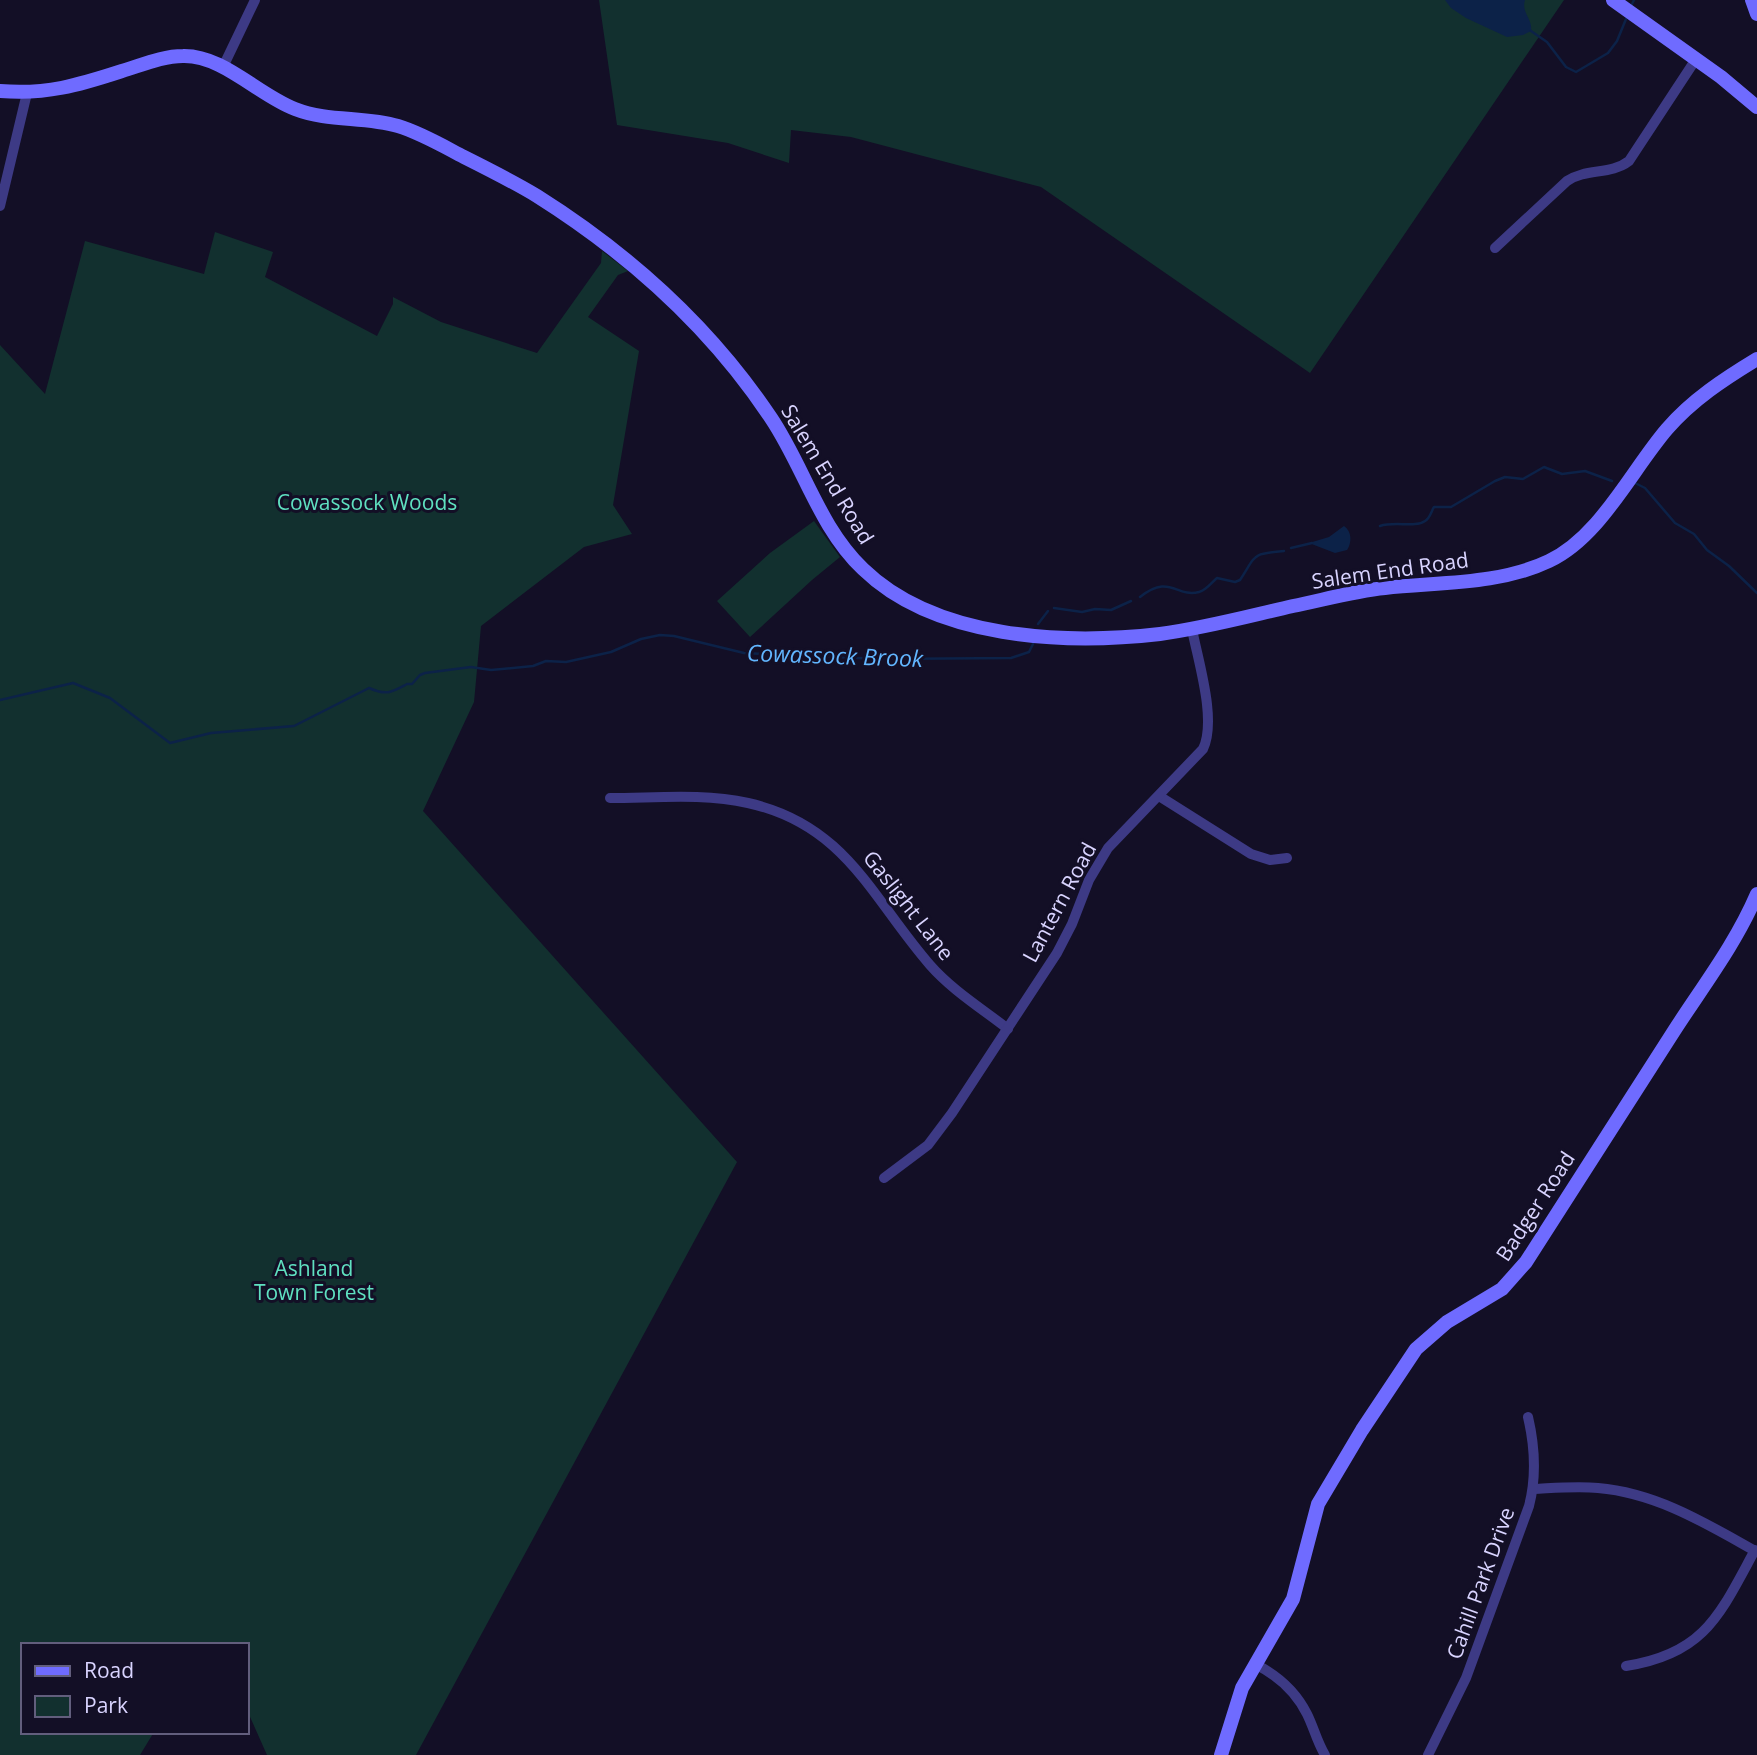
<svg xmlns="http://www.w3.org/2000/svg" width="1757" height="1755" viewBox="0 0 1757 1755" font-family="'Open Sans',sans-serif">
	<style>
		.green { fill: #12302f }
		.water { fill: #0c2248 }
		.lines { fill: none; stroke-linecap: round; stroke-linejoin: round }
		.stream { stroke: #0c2248; stroke-width: 2.5 }
		.street { stroke: #3d3a85; stroke-width: 10 }
		.secondary { stroke: #6f6bff; stroke-width: 14 }
		.labels { text-anchor: middle; dominant-baseline: central; stroke-width: 6; stroke-linejoin: round; paint-order: stroke }
		.street-label { font-size: 21px; fill: #d9d4ff; stroke: #130f26 }
		.park-label { font-size: 21px; fill: #5fe0c0; stroke: #130f26 }
		.water-label { font-size: 23px; font-style: italic; fill: #62b6ff; stroke: #130f26 }
	</style>
	<rect width="100%" height="100%" fill="#130f26"/>
	<!-- green -->
	<g class="green">
		<path d="M599,0H1564L1310,373L1041,187L851,137L791,130L789,163L728,143L617,125Z"/>
		<path d="M215,232L273,252L265,277L377,336L393,304V297L441,322L537,353L601,263L602,251L628,271L618,275L588,317L639,351L613,505L632,534L584,547L481,626L474,702L423,811L737,1162L416,1755H267L247,1710V1645H23V1732H154L140,1755H0V345L45,394L85,241L204,274Z"/>
		<path d="M814,521L840,557L812,580L750,637L717,601L770,553Z"/>
	</g>
	<!-- water -->
	<g class="water">
		<path d="M1445,0H1525C1521,13 1533,19 1531,31L1523,35L1507,37L1466,18L1451,8Z"/>
		<path d="M1344,526C1352,531 1352,543 1347,550L1335,553L1309,543L1329,537Z"/>
	</g>
	<g class="lines">
		<!-- stream -->
		<g class="stream">
			<path d="M1632,4L1634,0"/>
			<path d="M1531,31L1547,42L1566,67L1576,72L1608,53L1617,41L1626,19"/>
			<path d="M1635,483L1645,488L1675,523L1694,534L1707,550L1729,566L1757,593"/>
			<path d="M1380,526C1395,521 1415,528 1425,521C1430,518 1431,512 1434,507H1451L1495,481L1505,477L1523,479L1544,467L1562,474L1585,471L1612,481"/>
			<path d="M1291,548L1312,543"/>
			<path d="M1140,597C1170,573 1176,598 1199,592C1207,590 1211,583 1217,578L1235,582L1240,580C1257,554 1251,554 1284,551"/>
			<path d="M1054,608L1082,612L1095,609L1111,610L1131,601"/>
			<path d="M1038,624L1048,611"/>
			<path d="M0,700L73,683L110,698L170,743L211,733L294,726L369,688C387,696 392,692 407,684H412L420,675L425,673L471,667L491,670L533,666L546,661L566,662L611,652L641,639L660,635L674,636L744,653L880,659L1011,658L1029,652L1033,644"/>
		</g>
		<!-- street -->
		<g class="street">
			<path d="M223,67L255,0"/>
			<path d="M0,206L27,93"/>
			<path d="M1495,248L1567,181C1586,168 1611,175 1629,161L1696,59"/>
			<path d="M1159,796L1251,854L1270,860L1287,858"/>
			<path d="M610,798C655,798 704,793 748,803C846,825 871,897 930,965C952,990 981,1008 1008,1029"/>
			<path d="M884,1178L928,1145L952,1113L1057,953L1072,924L1089,880L1108,848L1203,749C1217,720 1198,661 1192,629"/>
			<path d="M1534,1489C1555,1488 1577,1486 1598,1488C1657,1493 1707,1524 1757,1552"/>
			<path d="M1255,1664C1277,1675 1296,1692 1307,1714C1314,1728 1317,1742 1325,1755"/>
			<path d="M1626,1666C1705,1654 1720,1614 1755,1550"/>
			<path d="M1428,1755L1466,1678L1529,1506C1537,1475 1535,1447 1528,1417"/>
		</g>
		<!-- secondary -->
		<g class="secondary">
			<path d="M1613,0L1721,77L1757,107"/>
			<path d="M1752,0L1757,14"/>
			<path d="M0,91C46,95 79,85 122,71C142,65 163,56 183,56C223,55 258,95 295,109C328,122 364,116 398,126C421,133 443,146 464,157C488,169 514,182 537,196C629,254 711,328 771,418C804,467 819,527 863,569C935,639 1064,645 1160,634C1205,628 1249,616 1293,606C1323,600 1354,591 1385,588C1439,582 1499,585 1549,561C1600,537 1631,471 1667,429C1692,400 1724,379 1757,359"/>
			<path d="M1221,1755L1242,1688L1293,1599L1318,1504L1362,1430L1416,1349L1447,1322L1502,1289L1526,1262C1575,1185 1624,1108 1674,1031C1703,986 1735,945 1757,894"/>
		</g>
	</g>
	<g class="labels">
		<!-- street labels -->
		<g class="street-label">
			<text transform="translate(828 474) rotate(59)">Salem End Road</text>
			<text transform="translate(1390 570) rotate(-8)">Salem End Road</text>
			<text transform="translate(1059 902) rotate(-62)">Lantern Road</text>
			<text transform="translate(909 905) rotate(52)">Gaslight Lane</text>
			<text transform="translate(1535 1206) rotate(-57)">Badger Road</text>
			<text transform="translate(1480 1583) rotate(-70)">Cahill Park Drive</text>
		</g>
		<!-- park labels -->
		<g class="park-label">
			<text x="367" y="502">Cowassock Woods</text>
			<text x="314" y="1268">Ashland<tspan x="314" dy="24">Town Forest</tspan></text>
		</g>
		<!-- water labels -->
		<g class="water-label">
			<text transform="translate(835 655) rotate(2)">Cowassock Brook</text>
		</g>
	</g>
	<!-- legend -->
	<rect x="21" y="1643" width="228" height="91" fill="#130f26" stroke="#625e7d" stroke-width="2"/>
	<rect x="35" y="1666" width="35" height="10" fill="#6f6bff" stroke="#625e7d" stroke-width="2"/>
	<text x="84" y="1678" font-size="21" fill="#d9d4ff">Road</text>
	<rect x="35" y="1696" width="35" height="21" fill="#12302f" stroke="#625e7d" stroke-width="2"/>
	<text x="84" y="1713" font-size="21" fill="#d9d4ff">Park</text>
</svg>
